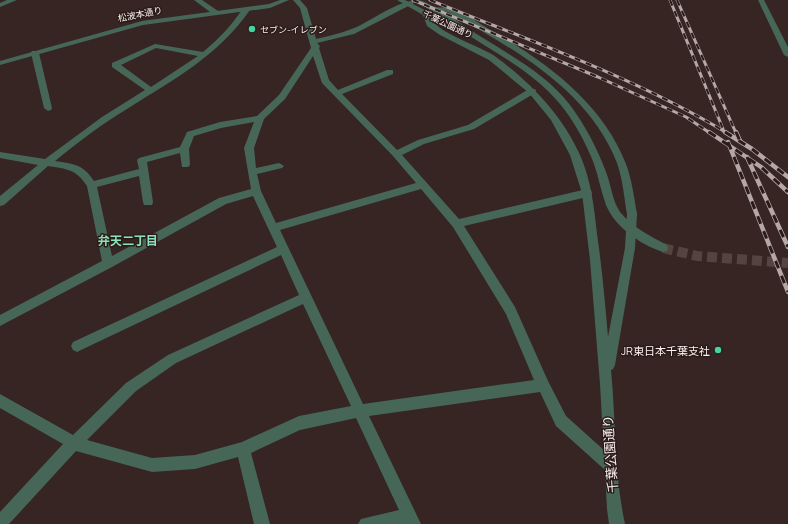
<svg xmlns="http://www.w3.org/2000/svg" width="788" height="524" viewBox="0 0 788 524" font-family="Manrope,'Noto Sans JP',sans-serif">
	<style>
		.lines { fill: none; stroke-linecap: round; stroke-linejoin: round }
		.tertiary-tunnel { stroke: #544341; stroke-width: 10; stroke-dasharray: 10 5; stroke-linecap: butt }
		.minor { fill: #466758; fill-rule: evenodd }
		.tertiary { fill: #466758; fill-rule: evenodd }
		.rail-far1-casing { stroke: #b4a7a5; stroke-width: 3 }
		.rail-casing { stroke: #b4a7a5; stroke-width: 4.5 }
		.rail-far1 { stroke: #2b1c19; stroke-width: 2; stroke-dasharray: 6; stroke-linecap: butt }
		.rail { stroke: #2b1c19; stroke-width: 3; stroke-dasharray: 8; stroke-linecap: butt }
		.tertiary-bridge { stroke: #466758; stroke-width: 10 }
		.poi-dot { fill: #43d4a0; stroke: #2b1c19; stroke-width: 1.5 }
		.labels { text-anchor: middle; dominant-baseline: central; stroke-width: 3; stroke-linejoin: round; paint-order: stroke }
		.far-street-label { font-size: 9px; fill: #fcf0ee; stroke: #2b1c19 }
		.far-poi-label { font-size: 9px; fill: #fcf0ee; stroke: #2b1c19; text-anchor: start }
		.poi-label { font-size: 11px; fill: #fcf0ee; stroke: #2b1c19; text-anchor: end }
		.neighbourhood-label { font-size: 12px; font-weight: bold; fill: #8ae1bb; stroke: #2b1c19 }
		.near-street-label { font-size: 13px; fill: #fcf0ee; stroke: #2b1c19 }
	</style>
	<rect width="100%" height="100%" fill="#362523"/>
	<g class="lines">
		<!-- tertiary-tunnel -->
		<path class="tertiary-tunnel" d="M663,248L697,256L788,263"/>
		<!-- minor -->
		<g class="minor">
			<path d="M7,0H17L0,7V3Z"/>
			<path d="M194,0H202L221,13L217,15H214Z"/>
			<path d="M293,0H300L307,8L316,39C333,35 351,31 366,22C383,13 401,0 420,0L354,34L317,43L320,46L319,48L329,80L338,90L387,70H393V74L342,94L397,150L418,140L468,125L529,89H535L536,91L535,93L474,129L424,144L402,155L459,219L587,189L591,190L592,193L591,196L587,197L464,226L515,307L548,381L566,416L615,460L617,465L615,470L610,472L605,470L556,426L540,392L369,416L421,524H358L361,519L399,510L356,418L300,430L251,453L270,524H254L238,457L195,469L152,472L76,451L9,524H0V512L63,444L0,408V394L73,435L126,383L168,355L299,295L281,255L81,350L77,352L73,350L71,346L73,342L277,247L253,196L226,204L112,267L0,326V315L102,261L87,186C76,169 67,169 48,166L4,205L0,206V196L38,165L0,158V152L45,159L102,117L145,90L112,67V63L155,44L203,52C219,39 232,25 243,8H246L250,10C217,57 174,79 127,109C102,124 78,142 55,161C74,164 83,164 94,181L139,169L137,160L139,158L180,147L187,132L220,122L257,116L279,95L311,48L300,8ZM156,48L198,56L151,87L121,65ZM313,56L322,83L393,156L416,183L276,223L261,191L257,174L282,168L284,166L279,163L256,168L254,148L264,119L285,99ZM254,122L244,148L251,189L219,198L112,256L97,187L139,176L143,202L144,205H152L153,202L147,162L180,153L182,167H188L190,165L189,149L194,136L221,128ZM421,189L453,227L506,314L534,380L363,404L280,230ZM303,304L351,406L299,416L242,442L195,455L152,458L87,440L136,391L176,363Z"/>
			<path d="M32,51H38L39,53L52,108L51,110L48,111L44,108L31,53Z"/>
		</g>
		<!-- tertiary -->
		<g class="tertiary">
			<path d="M280,0H289L270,8L143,25L0,65V61L142,21L269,4Z"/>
			<path d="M397,0H405L452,24L414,0C427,0 427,5 436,7C440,8 446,7 451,8C463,11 479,24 491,30C546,62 602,102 626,164C632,180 634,197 637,214L636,217H628L627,214C624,197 623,180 617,163C588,89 514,49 448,12L443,11C456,20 470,30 483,38C515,58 547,75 570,105C585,125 597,148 606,172C611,184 612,200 620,212C632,227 650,236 667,245L668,248L667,251L663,252C641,245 615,227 606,205C601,192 599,178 594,164C586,143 574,121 560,104C531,69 489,50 453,25V28H447L432,19C437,33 483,47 496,57C531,83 562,115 580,155C591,180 594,207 597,234C602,268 605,302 608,337L625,248L626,245L630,244L634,245L635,248L615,365L613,369L611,370C616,421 614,474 625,524H609L607,509L600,384L590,260L582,193L570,155L551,120L529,93L489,60L440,35L427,26L423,15Z"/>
			<path d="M758,0H764L788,47V57L784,55Z"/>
		</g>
		<defs>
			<g id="rail-far1">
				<path d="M413,0L598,77L686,117L710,133"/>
				<path d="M430,0C530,41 634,77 727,133"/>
				<path d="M670,0L723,129"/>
				<path d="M677,0L736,133"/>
			</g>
			<g id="rail">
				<path d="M709,132L761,167L788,192"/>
				<path d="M725,132L752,149L788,177"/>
				<path d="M736,132L740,141"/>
				<path d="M728,142L788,292"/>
				<path d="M747,157L788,247"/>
			</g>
		</defs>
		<!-- rail-far1 casing -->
		<use href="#rail-far1" class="rail-far1-casing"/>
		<!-- rail casing -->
		<use href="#rail" class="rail-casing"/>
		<!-- rail-far1 -->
		<use href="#rail-far1" class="rail-far1"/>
		<!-- rail -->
		<use href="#rail" class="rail"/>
		<!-- tertiary-bridge -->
		<path class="tertiary-bridge" d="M630,248L632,214"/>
	</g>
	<!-- markers -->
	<g class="poi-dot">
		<circle cx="252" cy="29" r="4"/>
		<circle cx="718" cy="350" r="4"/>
	</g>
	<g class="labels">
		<!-- far-street labels -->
		<g class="far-street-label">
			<text transform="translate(140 14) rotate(-11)">松波本通り</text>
			<text transform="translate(448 24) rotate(25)">千葉公園通り</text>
		</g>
		<!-- far-poi labels -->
		<g class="far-poi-label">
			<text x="260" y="29">セブン-イレブン</text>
		</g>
		<!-- poi labels -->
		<g class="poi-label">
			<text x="710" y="350">JR東日本千葉支社</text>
		</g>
		<!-- neighbourhood labels -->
		<g class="neighbourhood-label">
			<text x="128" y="240">弁天二丁目</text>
		</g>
		<!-- near-street labels -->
		<g class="near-street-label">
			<text transform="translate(610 454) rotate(-94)">千葉公園通り</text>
		</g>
	</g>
</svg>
